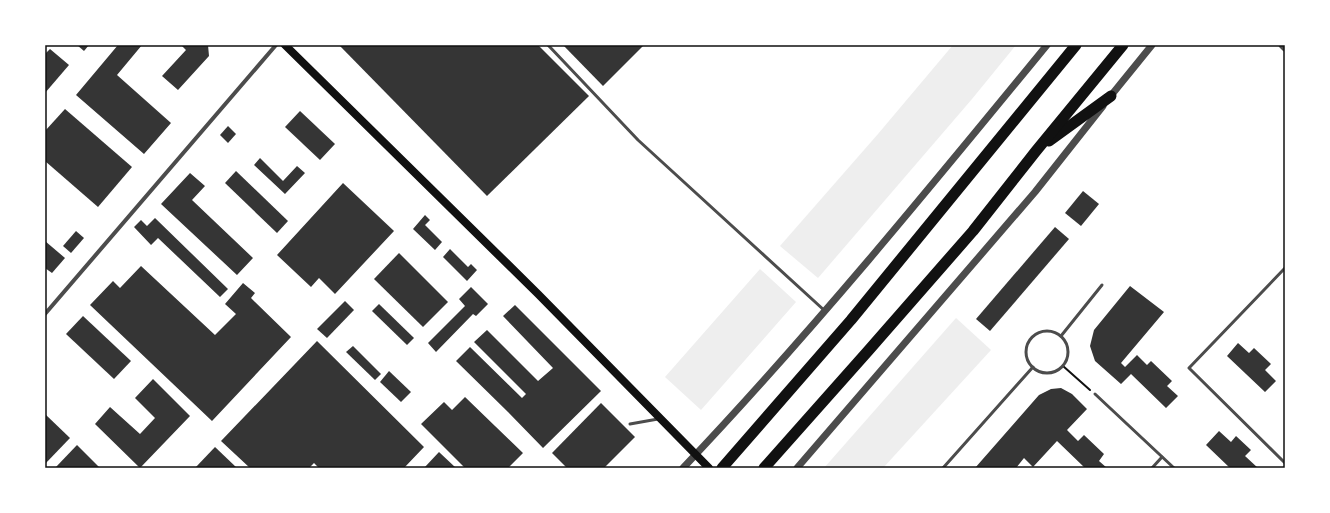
<svg xmlns="http://www.w3.org/2000/svg" width="1330" height="513" viewBox="0 0 1330 513" font-family="Merriweather,serif">
	<style>
		.green { fill: #eee }
		.building { fill: #353535 }
		.lines { fill: none; stroke-linecap: round; stroke-linejoin: round }
		.path { stroke: #111; stroke-width: 2 }
		.service { stroke: #4c4c4c; stroke-width: 3 }
		.minor { stroke: #4c4c4c; stroke-width: 4 }
		.tertiary { stroke: #4c4c4c; stroke-width: 7 }
		.secondary { stroke: #111; stroke-width: 8 }
		.trunk { stroke: #111; stroke-width: 11 }
		.neatline { fill: none; stroke: #111; stroke-width: 1.5 }
	</style>
	<rect width="100%" height="100%" fill="#fff"/>
	<!-- green -->
	<g class="green">
		<path d="M953,45H1016L972,99L818,278L780,246L878,134Z"/>
		<path d="M760,269L796,302L701,410L665,377Z"/>
		<path d="M956,318L991,350L883,468H824Z"/>
	</g>
	<!-- building -->
	<g class="building">
		<path d="M77,45H89L84,51Z"/>
		<path d="M118,45H142L117,75L171,123L144,154L76,95Z"/>
		<path d="M181,45H208L209,56L178,90L162,76L186,50Z"/>
		<path d="M339,45H538L589,96L487,196Z"/>
		<path d="M563,45H644L603,86Z"/>
		<path d="M50,49L69,65L45,93V54Z"/>
		<path d="M65,109L132,167L98,207L45,161V131Z"/>
		<path d="M300,111L335,144L320,160L285,127Z"/>
		<path d="M228,126L236,134L228,143L220,135Z"/>
		<path d="M260,158L283,181L297,166L305,173L285,194L254,165Z"/>
		<path d="M236,171L288,221L277,233L225,183Z"/>
		<path d="M190,173L205,186L192,200L253,258L237,275L161,204Z"/>
		<path d="M343,183L394,231L335,294L319,278L311,287L277,255Z"/>
		<path d="M1083,191L1099,204L1081,226L1065,213Z"/>
		<path d="M425,215L430,220L425,225L442,242L435,250L413,229Z"/>
		<path d="M155,218L228,289L220,297L158,238L151,245L134,227L141,220L147,226Z"/>
		<path d="M1055,227L1069,239L990,331L976,319Z"/>
		<path d="M76,231L84,238L71,253L63,246Z"/>
		<path d="M45,241L65,258L52,273L45,268Z"/>
		<path d="M450,249L468,267L471,264L477,270L467,281L443,257Z"/>
		<path d="M399,253L448,302L423,327L374,279Z"/>
		<path d="M141,266L215,335L236,314L225,304L243,283L255,293L251,298L291,337L212,421L90,305L113,281L120,288Z"/>
		<path d="M1130,286L1164,312L1121,363L1125,367L1137,355L1147,365L1151,361L1172,381L1167,386L1178,396L1166,408L1131,374L1121,384L1095,361L1090,346L1094,330Z"/>
		<path d="M471,287L488,304L476,316L473,314L436,352L428,343L465,306L459,299Z"/>
		<path d="M345,301L354,310L327,338L317,329Z"/>
		<path d="M379,304L414,338L407,345L372,311Z"/>
		<path d="M515,305L601,391L543,448L508,412L456,361L470,347L522,398L526,394L474,342L487,330L538,381L553,368L503,316Z"/>
		<path d="M83,316L131,361L114,379L66,334Z"/>
		<path d="M317,341L424,447L404,468H319L314,463L309,468H250L221,441Z"/>
		<path d="M1238,343L1249,353L1254,348L1271,364L1265,370L1276,381L1265,392L1227,356Z"/>
		<path d="M353,346L381,374L375,380L346,352Z"/>
		<path d="M389,371L411,392L401,402L380,382Z"/>
		<path d="M153,379L190,416L140,468L95,424L110,407L140,434L155,418L135,398Z"/>
		<path d="M1061,388L1072,394L1087,409L1067,430L1078,441L1084,435L1104,454L1099,461L1107,468H1085L1057,441L1033,467L1024,458L1016,468H975L1039,395L1051,389Z"/>
		<path d="M465,397L523,453L508,468H465L421,424L444,402L452,410Z"/>
		<path d="M601,403L635,437L604,468H567L552,453Z"/>
		<path d="M45,414L70,438L45,464Z"/>
		<path d="M1219,431L1231,442L1236,436L1251,450L1245,456L1258,468H1230L1206,445Z"/>
		<path d="M77,445L100,468H55Z"/>
		<path d="M215,447L237,468H195Z"/>
		<path d="M439,452L456,468H424Z"/>
	</g>
	<g class="lines">
		<!-- path -->
		<path class="path" d="M1063,366L1090,390"/>
		<!-- service -->
		<g class="service">
			<path d="M548,45L638,140L825,311"/>
			<path d="M1285,268L1189,368L1285,463"/>
			<circle cx="1047" cy="352" r="21"/>
			<path d="M1061,336L1102,285"/>
			<path d="M1095,394L1174,468"/>
			<path d="M630,424L658,419"/>
			<path d="M943,468L1033,367"/>
			<path d="M1152,468L1162,457"/>
		</g>
		<!-- minor -->
		<path class="minor" d="M45,314L276,45"/>
		<!-- tertiary -->
		<g class="tertiary">
			<path d="M1282,45L1285,48"/>
			<path d="M1109,98L1152,45"/>
			<path d="M683,468C811,333 929,189 1047,45"/>
			<path d="M797,468L1035,192L1103,106"/>
		</g>
		<!-- secondary -->
		<path class="secondary" d="M285,45L538,294L709,468"/>
		<!-- trunk -->
		<g class="trunk">
			<path d="M1049,141L1111,96"/>
			<path d="M722,468L851,320L1076,45"/>
			<path d="M764,468L868,351L973,231L1036,151L1123,45"/>
		</g>
	</g>
	<!-- border -->
	<rect width="1330" height="513" fill="none" stroke="#ffffff" stroke-width="92"/>
	<rect x="46" y="46" width="1238" height="421" class="neatline"/>
</svg>
